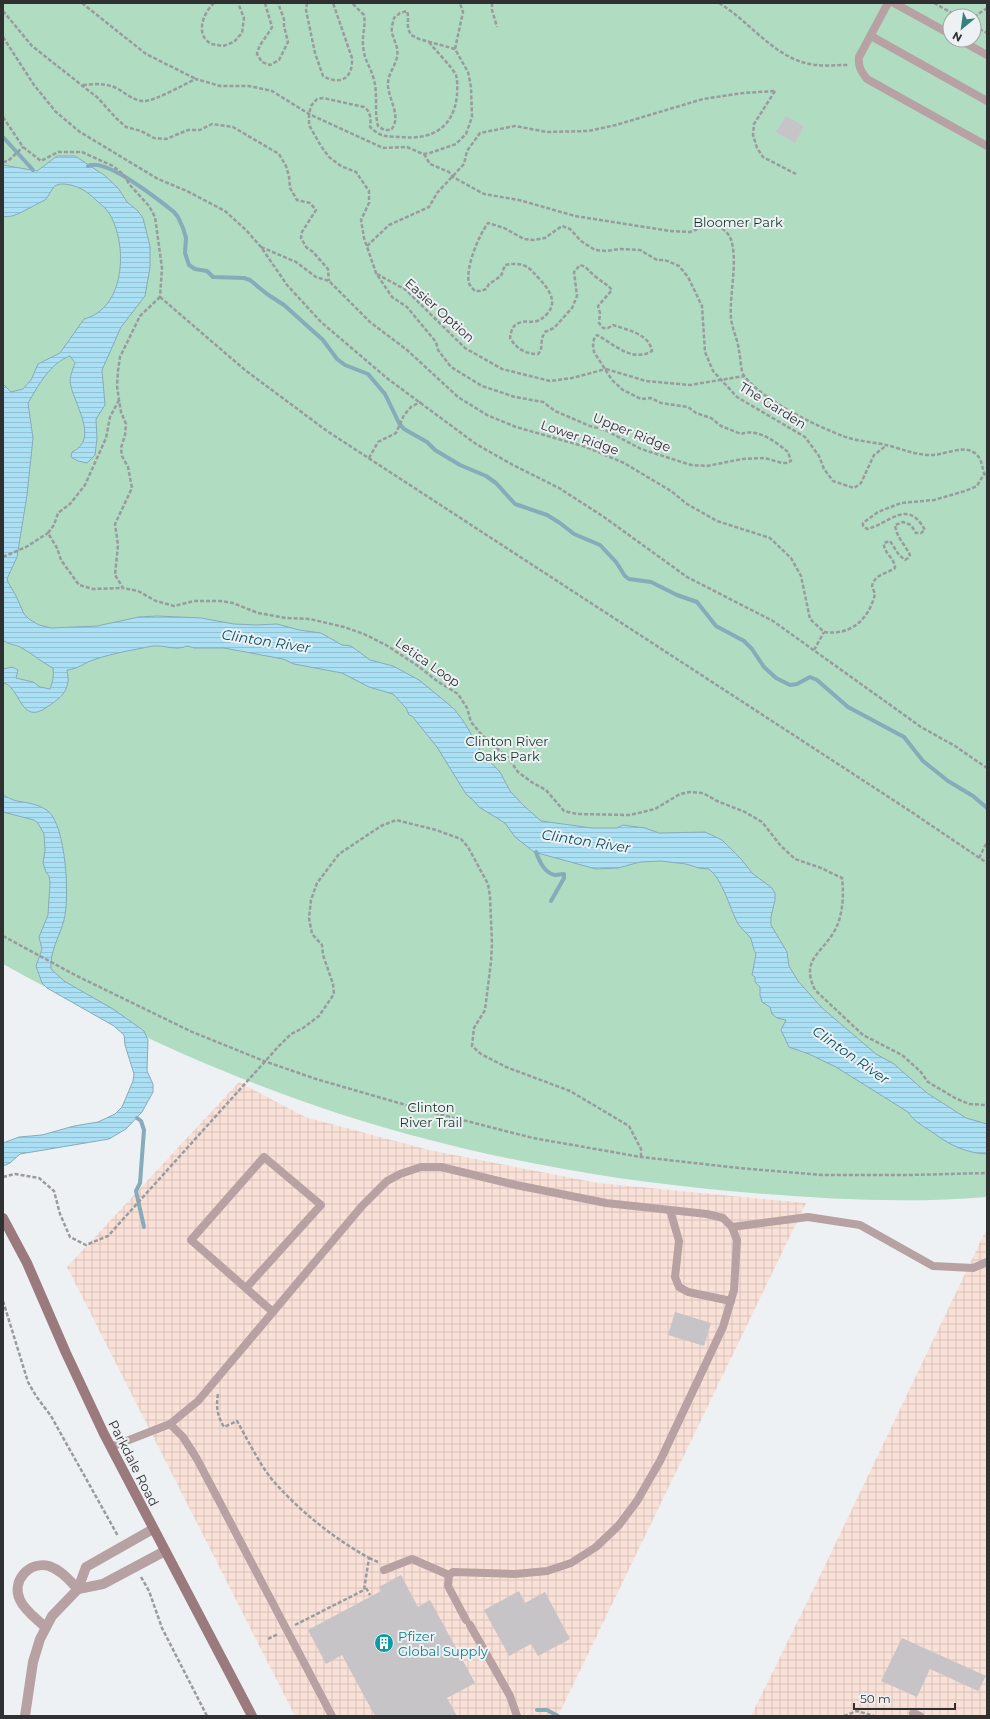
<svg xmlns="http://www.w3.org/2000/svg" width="990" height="1719" viewBox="0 0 990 1719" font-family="Montserrat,sans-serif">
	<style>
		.industrial { fill: url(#industrial-grid) }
		.park { fill: #b0dcc2; fill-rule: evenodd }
		.water { fill: url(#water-rules); stroke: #86abba }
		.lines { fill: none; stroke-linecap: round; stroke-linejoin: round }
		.stream { stroke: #86abba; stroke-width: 4 }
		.building { fill: #c6c4c6 }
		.path { stroke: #999b9d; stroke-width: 2.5; stroke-dasharray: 4 2; stroke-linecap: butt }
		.lane { stroke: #b8a1a3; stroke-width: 8 }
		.street { stroke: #b8a1a3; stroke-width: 10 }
		.secondary { stroke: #9b7a7e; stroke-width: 10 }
		.labels { text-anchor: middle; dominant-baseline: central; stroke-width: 4; stroke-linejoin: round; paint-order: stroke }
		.park-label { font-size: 13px; fill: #123825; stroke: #eef1f4 }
		.street-label { font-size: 13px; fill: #2f3031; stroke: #eef1f4 }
		.culture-label { font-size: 13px; fill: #0d838f; stroke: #eef1f4; text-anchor: start }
		.water-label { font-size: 14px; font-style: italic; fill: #034f63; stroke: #eef1f4 }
	</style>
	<defs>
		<pattern id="industrial-grid" width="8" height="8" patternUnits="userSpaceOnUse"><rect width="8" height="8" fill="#fae1d8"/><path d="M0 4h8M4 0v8" fill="none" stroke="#d7c1ba"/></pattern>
		<pattern id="water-rules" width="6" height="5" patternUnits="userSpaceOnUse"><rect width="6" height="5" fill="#abe0f4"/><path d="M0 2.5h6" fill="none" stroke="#93c0d2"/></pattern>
	</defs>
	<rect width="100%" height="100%" fill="#eef1f4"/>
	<!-- industrial -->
	<g class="industrial">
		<path d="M239,1082L305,1117L429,1150L598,1183L806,1203L558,1716H295L67,1267Z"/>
		<path d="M987,1228V1716H751L817,1582Z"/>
	</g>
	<!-- park -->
	<path class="park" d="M3,3H987V1197C905,1204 822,1199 740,1192C634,1183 529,1166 426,1139C278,1101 136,1038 3,964ZM950,16H974V40H950Z"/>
	<!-- water -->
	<g class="water">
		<path d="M57,156H75L104,175L118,188L127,202L138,211L143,218L150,246V267L145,296L121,327L102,370L105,405L96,419L97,438L95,455L87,463L78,461L71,457L72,452C101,439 72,402 70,381C70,376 73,368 75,363L70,356C50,363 38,386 28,403L33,438L27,495L17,557L7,579L8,582L16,596L24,614L29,619L39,625L51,628L97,626L139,617L157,616L201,618L234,624L256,625L277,624L299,630L321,633L342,645L351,646L370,660L393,666L419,680L446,702L455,710L466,725L481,752L500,772L510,791L524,806L541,821L592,828H617L623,825L645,828L659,833L705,832L722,840L741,859L753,874L771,887L775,893V900L771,917V925L787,952L789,966L798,981L822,1008L876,1054L894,1064L927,1093L966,1118L987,1124V1154C967,1153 951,1146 935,1134C925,1127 914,1122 908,1112L836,1067L809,1054L789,1047L781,1030L786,1020L777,1018L772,1014L770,1007L762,1002L760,995V987L755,982V977L752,975L756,954C753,949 753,945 751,939C750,936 741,929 737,922C730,908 722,879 709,869L699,868L686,864L661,861L640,862L618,868L596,869L534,852L515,837L505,823L479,807L474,801L466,794L437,747L412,716L409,715L406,708L393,694L369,687L342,673L294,664L283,659L224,648H194L187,646C176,651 165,645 153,646C133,650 113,653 93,660C84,663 78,669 67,670C67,674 69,678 68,682C66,695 57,700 47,707C20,727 20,685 3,683V669L12,667L18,670L16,678L33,682L40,687L50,689C53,682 54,675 53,668C41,662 32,653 20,647C14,644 9,645 3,640V384L11,392L23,389L31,380L38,364L60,353L84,319C126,308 128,244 109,213C106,208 100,204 96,200C87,191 77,185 64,184C51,183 52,193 45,200C43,201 41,202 39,203C31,207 23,212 15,215C11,217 7,216 3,217V165L37,171Z"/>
		<path d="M3,795C7,797 12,800 17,801C29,803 38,804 48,811C66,826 70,898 64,920C60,935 49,954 51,969L64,981L113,1009L144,1031L148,1040L147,1071L153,1084V1092L142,1112L126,1129L109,1139L20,1154L10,1163L3,1166V1143L19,1137L42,1135L74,1126L98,1122L115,1114L122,1107L133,1081L134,1074L125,1045L124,1035L114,1026L47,988L42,983L36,966L42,949L39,937L48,915L50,882L49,876L46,872L43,863L45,850L44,834L38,823L34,820L3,812Z"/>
	</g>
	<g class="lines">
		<!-- stream -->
		<g class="stream">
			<path d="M3,137L33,170"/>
			<path d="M88,166C105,157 159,200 174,212L178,217L183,228L186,238L185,253L189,265L195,269L207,271L213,277L244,278L250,280L267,294L284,305L323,340L337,359L345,365L368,374L385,394L399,423L404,429L427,442L435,450L460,465L486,476L496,483L515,504L547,515L560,523L574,534L600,545L616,562L625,576L629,579L651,582L677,595L697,602L716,626L744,641L752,649L764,667L776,678L790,685L797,684L810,677L817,680L848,707L904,737L923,761L948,781L973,796L987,808"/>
			<path d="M536,852C539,860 544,873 555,875C558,875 561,874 564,874V878L551,901"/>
			<path d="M137,1118L141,1121L144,1130L140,1183L136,1191L144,1227"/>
			<path d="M537,1710H547L558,1716"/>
		</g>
	</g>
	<!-- building -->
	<g class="building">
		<path d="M786,116L804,126L795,143L776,132Z"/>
		<path d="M675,1312L711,1323L704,1346L668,1335Z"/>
		<path d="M401,1575L418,1607L430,1600L475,1683L447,1698L457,1716H375L342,1655L326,1664L308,1630L381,1591L379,1587Z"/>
		<path d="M519,1591L525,1603L545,1592L570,1639L538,1656L531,1644L509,1656L484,1610Z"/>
		<path d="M902,1638L986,1676L978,1691L930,1669L917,1697L881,1681Z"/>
	</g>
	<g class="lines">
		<!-- path -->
		<g class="path">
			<path d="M82,3L146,54L196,79"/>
			<path d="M214,3C206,10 198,26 204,37C205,39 208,42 211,44L223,46L234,42L242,33L244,18L238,3"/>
			<path d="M265,3L272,27C267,37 259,43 257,54L262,62L270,65L279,60L288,42L284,26V19L278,3"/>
			<path d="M307,3L306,10L315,53L323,76C341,86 353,78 352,58L333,3"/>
			<path d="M492,3V10L497,27"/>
			<path d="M719,3C751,22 776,61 816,65C826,66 838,65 849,65"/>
			<path d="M934,3L957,16"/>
			<path d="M3,11L32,46L98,98L116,118L126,127L141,131L154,138L166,139L188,130H200L212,124L233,127L279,154L286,166L289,176L290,188L297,200L310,203L316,210L302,232L301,238L306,247L313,252L328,269L329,281"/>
			<path d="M974,17L987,8"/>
			<path d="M974,26L987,33"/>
			<path d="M3,37L34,85L56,112L80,132L158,179L187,191L225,211L246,230L261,247L287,285L321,322L388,379L476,444L513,465L559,488L604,517L687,577L773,621L921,727L955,746L987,768"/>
			<path d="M429,42C435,50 453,68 456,75C458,82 457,90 457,96C453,129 431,140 401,137C386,136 382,138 370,127C371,119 371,112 364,107L323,98L317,99L311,106L309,114V125L321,146L329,157L341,166L356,172L369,191V203L361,220L364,238L376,273L392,297L407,307L436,342L438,350L451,367L482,386L515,397L543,402L555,411L590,426L605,430L641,449L691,465L707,466L742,459L765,458L782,463H787L791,461L788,452C775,441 757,428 741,434L721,426L711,418L696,413L688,407L661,403L651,398L641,399L623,390L612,380L594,352L593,345L594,339L597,335C614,344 632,363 652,351C649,334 628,330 613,325L608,328H603L599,323L600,313L598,306L612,290C607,284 602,282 596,277C589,272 588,267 580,265L574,272L577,296L572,308L554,328L545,332L542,338L541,350L538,354C525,354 517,349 510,338C511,332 512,325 519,323C524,320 532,323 537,321C542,319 544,317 547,314C561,299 543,283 533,272C525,263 516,263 505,265L501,276L489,284L486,289L481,291H475C473,289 470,286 469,283C465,268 479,235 488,223L504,228L524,239L534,240L545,238L562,226L570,229L581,241L595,250L607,251L619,249L640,250L657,260H665L679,266L688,277L702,306L705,352L713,371L737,397L805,437L819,456L824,469L833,481L854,488L861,483L874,455L887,445"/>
			<path d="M455,49L463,12L460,3"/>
			<path d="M83,85C93,84 104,83 114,87C124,91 132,101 144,101C156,101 184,84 196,79L220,86H249L272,91L309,114L383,148L407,147L423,154L430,153L456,144L466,134L472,117L471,87L468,72L455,49L419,39L411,35C405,24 410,21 407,11L400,13L394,18C393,22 391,28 392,33C394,41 399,48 397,57C395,67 387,75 388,86C389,100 402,117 391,130H384L378,126C374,111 378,95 374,80C371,67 364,61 363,45C362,35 366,26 364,15L352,3"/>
			<path d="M775,91L754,124L753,135L757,148L763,157L796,174"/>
			<path d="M3,117L23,147L41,161L58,152H82L113,166L124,175L129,184L149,206L155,217L162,268L160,297"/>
			<path d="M424,154L430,164L449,172L453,177L484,194L519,200L575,216L670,231L690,232L705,226H719C723,229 728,233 730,237C739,258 729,295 731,318C732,329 738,340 739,351C741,358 740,372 745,377C763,400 816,426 843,436C859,442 877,442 894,447C906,451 915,454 929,455C940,456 961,446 971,451C985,457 980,470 987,478"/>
			<path d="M3,162L8,161L23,147"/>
			<path d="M367,246L389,225L429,207L437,193L464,164L467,151L480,133L515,126L547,132L588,131L616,125L703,99L743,93L775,91"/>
			<path d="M261,247L296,262L316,277L329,281L370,322L407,350L458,397L487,415L516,427L586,447L624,463L671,491L687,504L717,521L770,538L791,558L801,576L810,619L824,632"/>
			<path d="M377,274L406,290L465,348L502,369L550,381L572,378L606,369"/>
			<path d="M160,297L140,316L120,357L118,371L117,386L119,400L121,412L126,424L125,435L121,448L122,456L128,467L132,488L115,524L118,545L115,575L123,588L138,591L156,601L174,606L194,601H221L233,603L258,613L286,618L310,619L344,627L364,634L386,645L418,666L437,681L458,694L467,708L471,722L482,735L509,759L518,772L533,783L546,790L564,811L577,814L630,815L655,809L680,794L690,792L703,793L717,801L745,812L762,822L781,846L795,859L821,868L842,878C844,895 843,915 835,930C822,954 800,959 815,990L863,1035L902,1055L920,1071L928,1082L955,1098L969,1104L987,1105"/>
			<path d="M160,297L245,370L327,431L907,809L987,863"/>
			<path d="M606,369L646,381L690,385L744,376"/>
			<path d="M119,400L110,417L106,438L85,485L70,504L58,513L54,525L48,533L57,548L61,560L79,585L93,589L123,588"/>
			<path d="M369,458L378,442L396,433L404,415L412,406L421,402"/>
			<path d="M3,557L26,547L48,533"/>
			<path d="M824,632C851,636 869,619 875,594L872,586C875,574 886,574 895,568C895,558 883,553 884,543L890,541L899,555L905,560L908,558L910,555C905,545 896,536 895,525L903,522L911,525L916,533H921L925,530C907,498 891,523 867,529L863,526V523L878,512L901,503L934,500L965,491L977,486L984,474"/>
			<path d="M814,650L824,632"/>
			<path d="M979,858L987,842"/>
			<path d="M3,936L75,975L190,1031L264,1061L316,1079L423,1110L533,1138L641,1157L739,1168L823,1175H909L987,1173"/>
			<path d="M3,1177L15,1174L39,1178L54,1191L60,1214L70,1237L86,1245L108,1236L278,1047L291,1034L303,1028L319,1016L334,994L333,984L323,955L322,945L312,934L309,918L311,900L317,883L339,854L381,826L396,820L436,830L461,839L468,847L488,884L490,896L492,944L491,962L485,1010L474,1028L472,1046L481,1054L506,1067L570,1091L629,1126L641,1149V1157"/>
			<path d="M3,1301L28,1382L36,1396L51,1416L118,1536"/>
			<path d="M218,1394C216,1407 217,1415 224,1427L237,1421C248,1440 261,1468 276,1484C302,1513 335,1539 369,1558L364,1590L295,1625"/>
			<path d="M369,1558L378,1562"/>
			<path d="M141,1577L149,1591L162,1628L207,1716"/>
			<path d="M366,1588L370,1595"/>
			<path d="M268,1639L278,1634"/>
			<path d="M844,1716L857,1711L874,1716"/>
		</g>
		<!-- lane -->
		<g class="lane">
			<path d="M888,3L859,57C858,67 861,71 867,79L987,146"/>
			<path d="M894,3L950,34"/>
			<path d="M871,36L987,101"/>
			<path d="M960,40L987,55"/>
			<path d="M670,1210L679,1241L675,1277L679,1287L688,1292L731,1301"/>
			<path d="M732,1227L808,1217L860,1225L933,1266L973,1268L987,1262"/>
			<path d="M246,1288L321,1205L264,1157L191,1240L273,1312"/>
			<path d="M170,1424L183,1437L197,1459L332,1716"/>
			<path d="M111,1447L170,1424L198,1401L362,1206L387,1181L400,1174L421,1167H441L516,1185L606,1203L707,1214L723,1218L732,1227L737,1240L734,1290L723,1327L660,1461L637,1501L619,1525L596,1547L571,1563L547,1571L515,1574L453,1572L449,1575L448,1586L466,1620"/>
			<path d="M384,1570L412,1559L449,1575"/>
			<path d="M470,1625L510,1696L517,1716"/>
			<path d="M913,1713L920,1716"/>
		</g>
		<!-- street -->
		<g class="street">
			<path d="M78,1589L103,1584L165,1551"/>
			<path d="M45,1627C37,1619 25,1611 20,1600C11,1581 29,1561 49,1566C61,1570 69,1580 78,1589"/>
			<path d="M25,1716L33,1662L40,1639L52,1616L78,1589L86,1567L153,1529"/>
		</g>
		<!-- secondary -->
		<path class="secondary" d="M3,1218L27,1263L66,1353L104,1434L252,1716"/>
	</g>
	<!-- icons -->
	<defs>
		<symbol id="building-disc" viewBox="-11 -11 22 22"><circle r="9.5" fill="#0f9aa8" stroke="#eef1f4"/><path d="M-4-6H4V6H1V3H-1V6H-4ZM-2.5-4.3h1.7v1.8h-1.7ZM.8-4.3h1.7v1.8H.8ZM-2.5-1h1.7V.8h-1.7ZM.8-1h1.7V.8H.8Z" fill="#fff"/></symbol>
	</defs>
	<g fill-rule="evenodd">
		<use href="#building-disc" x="373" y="1632" width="22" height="22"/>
	</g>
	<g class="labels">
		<!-- park labels -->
		<g class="park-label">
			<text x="738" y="222">Bloomer Park</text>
			<text x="507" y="741">Clinton River<tspan x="507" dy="15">Oaks Park</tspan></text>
			<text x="431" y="1107">Clinton<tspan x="431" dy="15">River Trail</tspan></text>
		</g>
		<!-- street labels -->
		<g class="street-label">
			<text transform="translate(440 310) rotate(42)">Easier Option</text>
			<text transform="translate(773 405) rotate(32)">The Garden</text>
			<text transform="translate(632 432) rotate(22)">Upper Ridge</text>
			<text transform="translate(580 437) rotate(19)">Lower Ridge</text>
			<text transform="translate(428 662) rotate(35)">Letica Loop</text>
			<text transform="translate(134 1463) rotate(63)">Parkdale Road</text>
		</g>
		<!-- culture labels -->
		<g class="culture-label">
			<text x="398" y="1636">Pfizer<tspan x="398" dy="15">Global Supply</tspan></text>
		</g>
		<!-- water labels -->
		<g class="water-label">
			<text transform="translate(266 641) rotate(9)">Clinton River</text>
			<text transform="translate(586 841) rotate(9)">Clinton River</text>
			<text transform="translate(851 1055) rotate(35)">Clinton River</text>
		</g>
	</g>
	<!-- border -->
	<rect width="990" height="1719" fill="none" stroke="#2f3031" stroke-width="8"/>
	<!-- north arrow -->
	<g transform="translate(962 28) rotate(209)"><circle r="19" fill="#eef1f4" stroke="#a2a4a6"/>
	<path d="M0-3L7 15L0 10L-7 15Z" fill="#38807d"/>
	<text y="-6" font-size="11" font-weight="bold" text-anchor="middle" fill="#2f3031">N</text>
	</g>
	<!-- scale -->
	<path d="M854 1703v6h101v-6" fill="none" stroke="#2f3031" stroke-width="2"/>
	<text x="860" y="1703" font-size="12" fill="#2f3031" stroke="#eef1f4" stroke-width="3" paint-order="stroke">50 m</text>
</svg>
